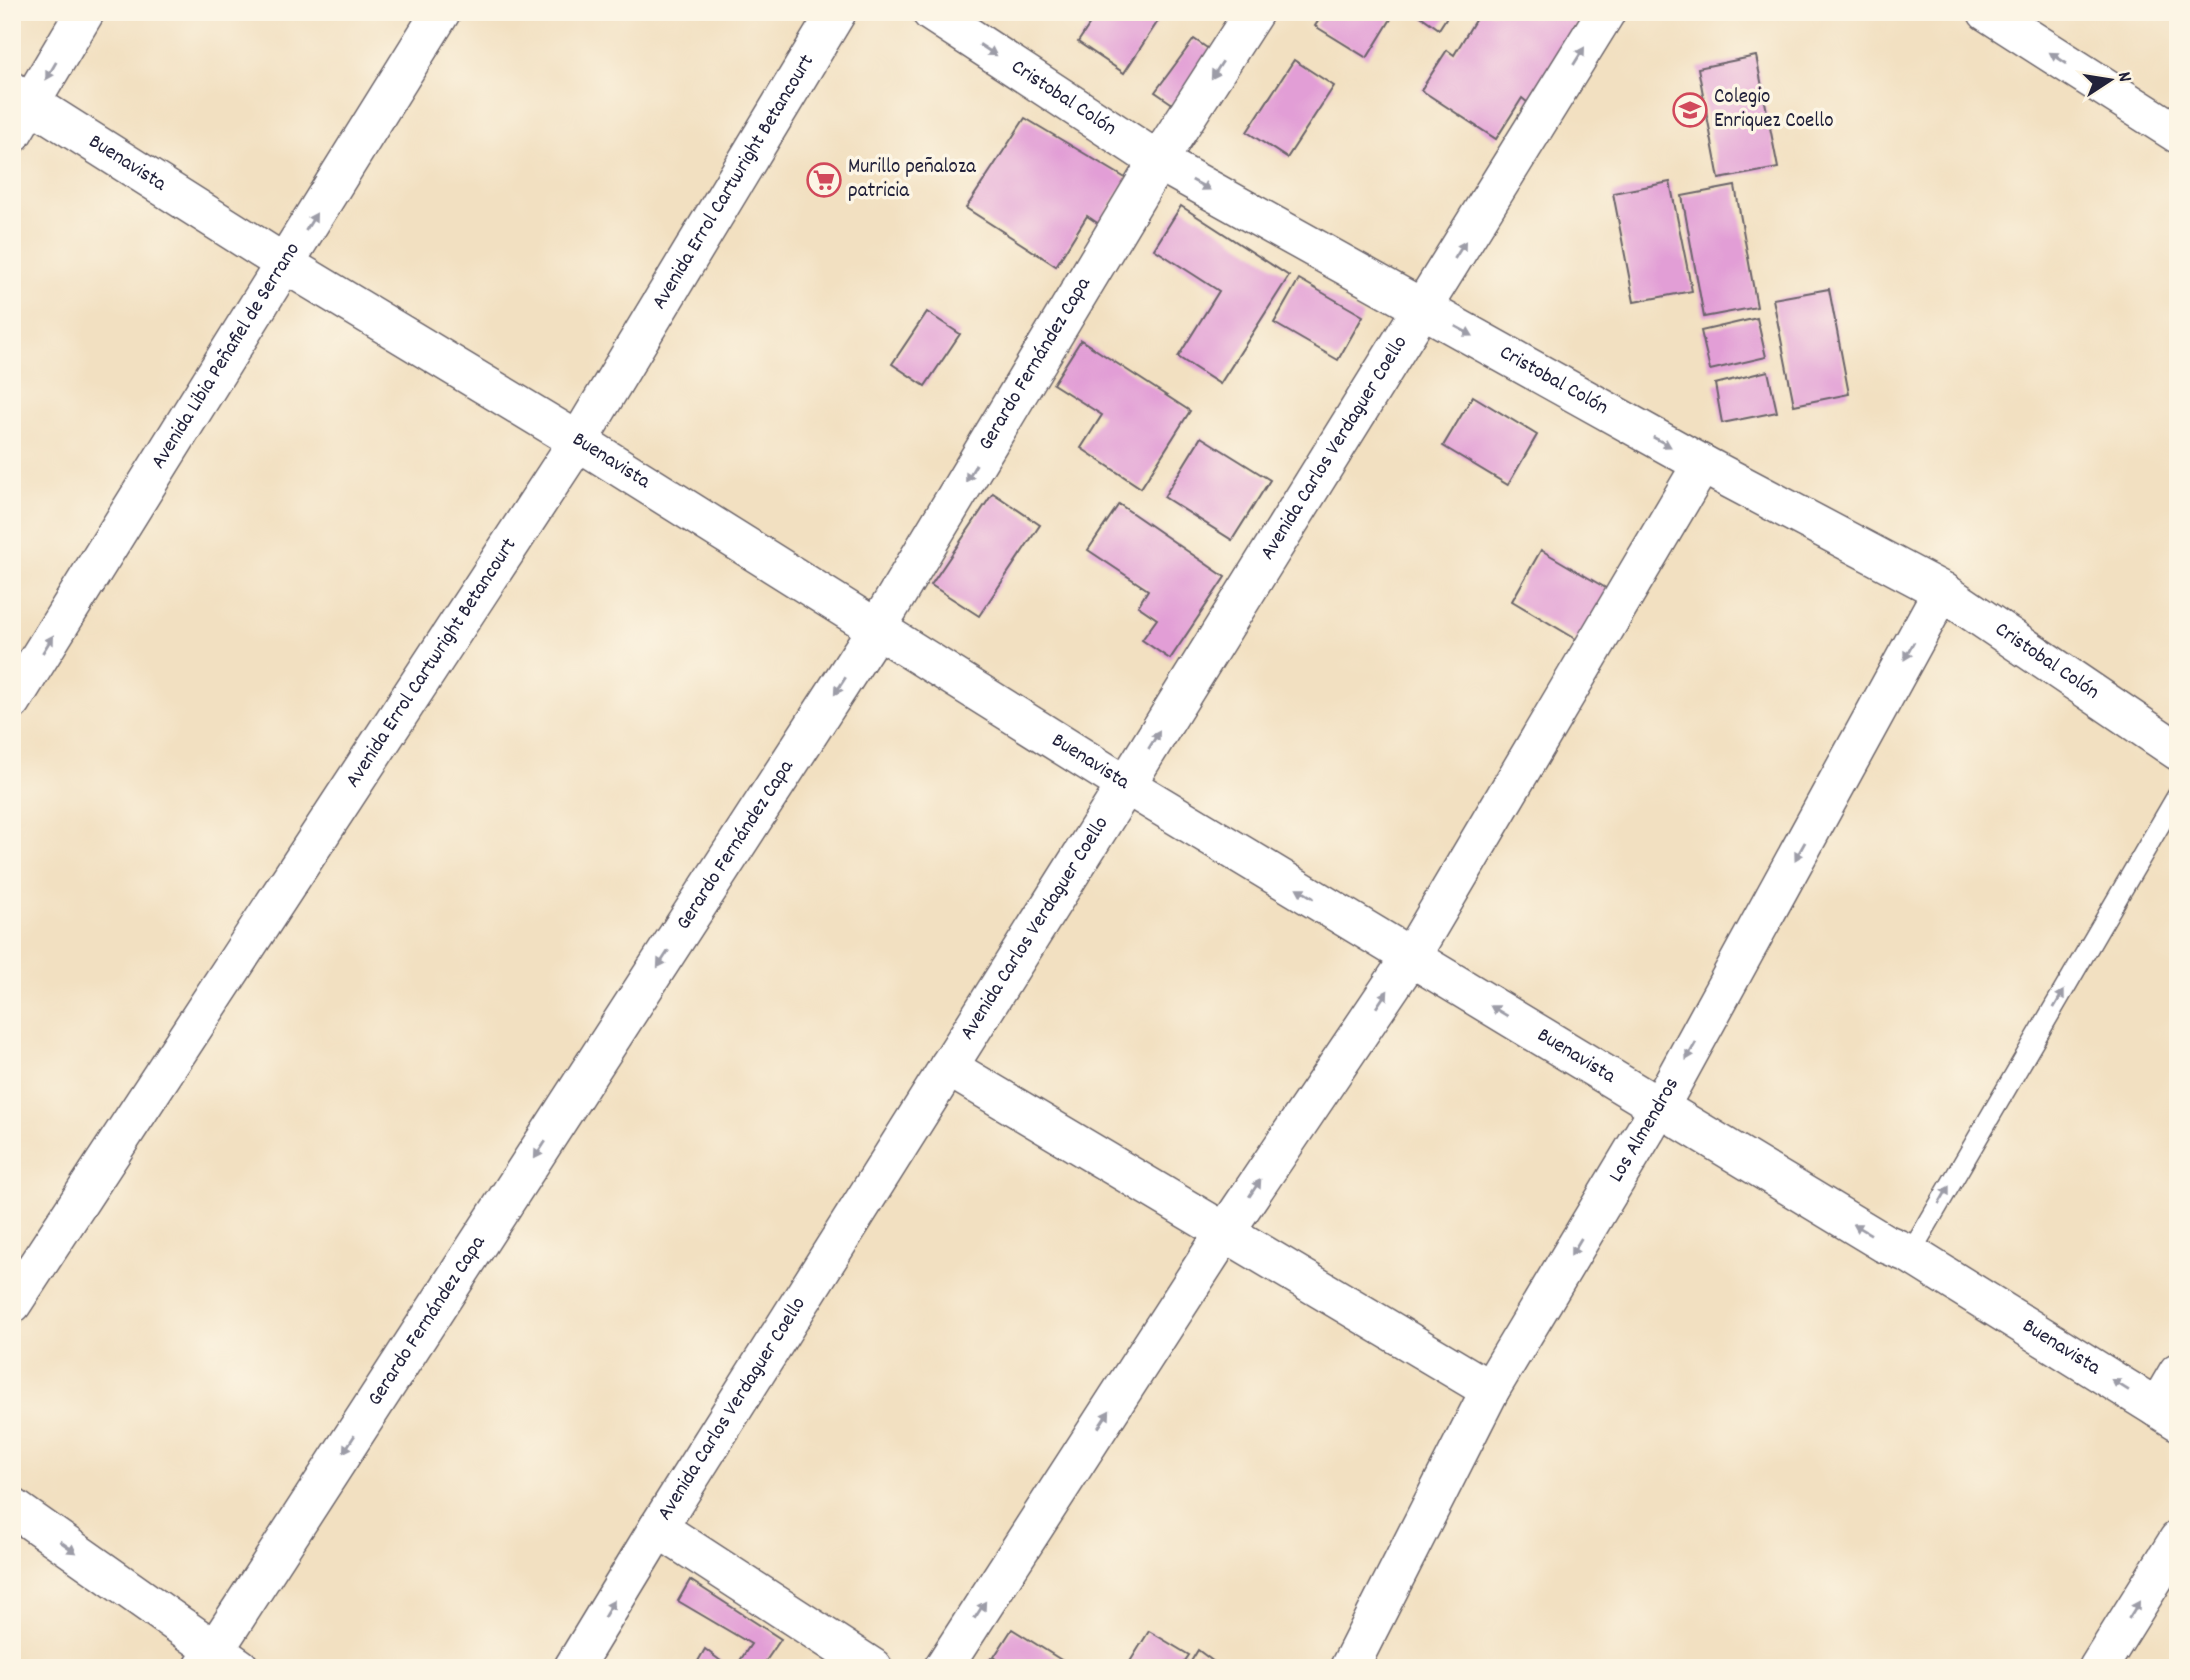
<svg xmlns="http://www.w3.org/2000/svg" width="2190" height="1680" viewBox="0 0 2190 1680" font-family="Dekko,sans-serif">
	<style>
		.building { fill: #e29ed6 }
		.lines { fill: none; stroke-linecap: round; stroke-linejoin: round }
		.service-casing { stroke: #6b646a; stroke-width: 22 }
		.minor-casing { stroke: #6b646a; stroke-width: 41 }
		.tertiary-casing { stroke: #6b646a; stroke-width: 41 }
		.service { stroke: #fff; stroke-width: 19 }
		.minor { stroke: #fff; stroke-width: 38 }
		.tertiary { stroke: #fff; stroke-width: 38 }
		.oneway { fill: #9c9ca7 }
		.labels { text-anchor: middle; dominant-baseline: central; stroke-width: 7; stroke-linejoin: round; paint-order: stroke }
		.poi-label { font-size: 21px; fill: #22223b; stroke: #fcf5e5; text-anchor: start }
		.street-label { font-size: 21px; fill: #22223b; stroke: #fcf5e5 }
	</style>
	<rect width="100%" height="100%" fill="#fcf5e5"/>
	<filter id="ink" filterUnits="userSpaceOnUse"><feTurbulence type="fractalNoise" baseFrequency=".0143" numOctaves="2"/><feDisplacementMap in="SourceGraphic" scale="14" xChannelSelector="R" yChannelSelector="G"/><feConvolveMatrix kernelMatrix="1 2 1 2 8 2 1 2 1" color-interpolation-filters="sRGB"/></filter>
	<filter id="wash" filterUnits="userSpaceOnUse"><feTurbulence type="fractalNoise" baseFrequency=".00686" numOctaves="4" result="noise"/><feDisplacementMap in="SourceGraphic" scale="28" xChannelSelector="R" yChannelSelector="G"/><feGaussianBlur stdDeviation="1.57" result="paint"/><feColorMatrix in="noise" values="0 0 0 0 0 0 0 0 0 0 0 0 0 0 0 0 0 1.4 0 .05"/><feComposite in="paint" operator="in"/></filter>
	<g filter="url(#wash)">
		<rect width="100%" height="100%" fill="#f2e0c1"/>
		<g id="blocks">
			<!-- building -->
			<g class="building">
				<path d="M1098,12H1158L1162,15L1124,73L1078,42Z"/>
				<path d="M1324,12H1381L1391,19L1367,58L1315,26Z"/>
				<path d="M1415,12H1450L1439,29Z"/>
				<path d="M1480,12H1585L1528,103L1522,98L1496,139L1421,90L1447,50L1454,55Z"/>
				<path d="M1194,39L1216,54L1177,107L1155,92Z"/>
				<path d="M1756,56L1778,168L1719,179L1698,68Z"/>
				<path d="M1294,60L1334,86L1287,158L1247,132Z"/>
				<path d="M1025,118L1127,179L1099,224L1087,216L1056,266L966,208Z"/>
				<path d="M1670,182L1692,291L1634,302L1613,193Z"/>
				<path d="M1735,186L1757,307L1704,317L1682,196Z"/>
				<path d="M1181,206L1289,276L1220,384L1178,357L1219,291L1154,249Z"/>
				<path d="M1299,279L1363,316L1338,360L1274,323Z"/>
				<path d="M1829,289L1849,394L1794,405L1773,299Z"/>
				<path d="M927,312L960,334L925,386L892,364Z"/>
				<path d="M1757,318L1766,357L1710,370L1701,331Z"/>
				<path d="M1081,340L1190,411L1141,488L1081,448L1102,415L1053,384Z"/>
				<path d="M1768,371L1777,412L1722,423L1715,384Z"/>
				<path d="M1473,396L1537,435L1508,485L1443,446Z"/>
				<path d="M1201,437L1270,480L1232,540L1164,497Z"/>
				<path d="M993,493L1040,525L979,616L931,585Z"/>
				<path d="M1119,504L1225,577L1170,659L1142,640L1157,619L1138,606L1148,590L1088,550Z"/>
				<path d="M1541,550L1616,594L1586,645L1512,601Z"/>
				<path d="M690,1580L781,1639L761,1668H735L751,1644L678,1601Z"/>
				<path d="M1012,1629L1074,1668H1008L994,1657Z"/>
				<path d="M1149,1631L1189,1655L1180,1668H1126Z"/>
				<path d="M705,1649L730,1668H694Z"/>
				<path d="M1198,1650L1222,1668H1187Z"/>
				<path d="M991,1658L1004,1668H984Z"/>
			</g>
		</g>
	</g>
	<g filter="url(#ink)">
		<use href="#blocks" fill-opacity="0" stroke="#6b646a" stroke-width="2"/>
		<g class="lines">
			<defs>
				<path id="service" d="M1910,1254L2178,794"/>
				<g id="minor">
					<path id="s1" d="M931,12L1158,161L1702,464L1942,591L2178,751"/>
					<path d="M1987,12L2178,134"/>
					<path d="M12,134L85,12"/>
					<path id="s2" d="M12,701L441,12"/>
					<path d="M948,1067L1490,1390"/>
					<path id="s3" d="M12,1304L578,441L837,12"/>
					<path d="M2157,1408L2178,1372"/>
					<path d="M12,1507L240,1668"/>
					<path d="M658,1528L873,1668"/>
					<path id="s4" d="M203,1668L877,628L1158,161L1254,12"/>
					<path id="s5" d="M573,1668L658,1528L1126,785L1606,12"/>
					<path d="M943,1668L1225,1232L1410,958L1702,464"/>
					<path id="s6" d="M1349,1668L1490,1390L1659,1108L1942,591"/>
					<path d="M2098,1668L2178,1540"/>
				</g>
				<g id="tertiary">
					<path id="s7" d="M12,91L285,264L578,441L1126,785L1884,1243L1910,1254L2178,1421"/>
				</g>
			</defs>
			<!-- service casing -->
			<use href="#service" class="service-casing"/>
			<!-- minor casing -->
			<use href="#minor" class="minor-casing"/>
			<!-- tertiary casing -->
			<use href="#tertiary" class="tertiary-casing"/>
			<!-- service -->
			<use href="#service" class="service"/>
			<!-- minor -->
			<use href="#minor" class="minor"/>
			<!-- tertiary -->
			<use href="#tertiary" class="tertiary"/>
		</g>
		<!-- one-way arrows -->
		<defs><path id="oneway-solid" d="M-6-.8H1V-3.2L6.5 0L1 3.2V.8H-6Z" transform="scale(1.75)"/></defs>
		<g class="oneway">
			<use href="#oneway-solid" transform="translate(988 50) rotate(33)"/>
			<use href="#oneway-solid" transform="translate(1579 56) rotate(-58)"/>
			<use href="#oneway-solid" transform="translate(2058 58) rotate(-147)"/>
			<use href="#oneway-solid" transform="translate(1217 70) rotate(123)"/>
			<use href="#oneway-solid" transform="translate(51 71) rotate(120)"/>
			<use href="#oneway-solid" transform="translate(1201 185) rotate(29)"/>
			<use href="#oneway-solid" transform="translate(311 222) rotate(-58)"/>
			<use href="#oneway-solid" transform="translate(1460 250) rotate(-58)"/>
			<use href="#oneway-solid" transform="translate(1464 331) rotate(29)"/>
			<use href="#oneway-solid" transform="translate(1662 442) rotate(29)"/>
			<use href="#oneway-solid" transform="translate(971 473) rotate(121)"/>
			<use href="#oneway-solid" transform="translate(48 644) rotate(-58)"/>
			<use href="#oneway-solid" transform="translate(1909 651) rotate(119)"/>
			<use href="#oneway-solid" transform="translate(840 686) rotate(123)"/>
			<use href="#oneway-solid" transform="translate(1154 740) rotate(-58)"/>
			<use href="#oneway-solid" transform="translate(1800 851) rotate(119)"/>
			<use href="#oneway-solid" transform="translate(1305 893) rotate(-149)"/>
			<use href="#oneway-solid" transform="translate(663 959) rotate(123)"/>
			<use href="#oneway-solid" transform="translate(1382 999) rotate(-56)"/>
			<use href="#oneway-solid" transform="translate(2059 999) rotate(-60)"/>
			<use href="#oneway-solid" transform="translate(1499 1011) rotate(-149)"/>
			<use href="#oneway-solid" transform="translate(1691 1051) rotate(119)"/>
			<use href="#oneway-solid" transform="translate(540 1150) rotate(123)"/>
			<use href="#oneway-solid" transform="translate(1255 1188) rotate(-56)"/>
			<use href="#oneway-solid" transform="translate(1944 1195) rotate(-60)"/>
			<use href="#oneway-solid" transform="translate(1862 1229) rotate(-149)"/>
			<use href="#oneway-solid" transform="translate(1576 1247) rotate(121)"/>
			<use href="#oneway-solid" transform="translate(2120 1385) rotate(-148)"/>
			<use href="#oneway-solid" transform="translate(1104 1419) rotate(-57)"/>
			<use href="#oneway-solid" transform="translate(349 1444) rotate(123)"/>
			<use href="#oneway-solid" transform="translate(68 1547) rotate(35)"/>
			<use href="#oneway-solid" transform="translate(609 1609) rotate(-59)"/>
			<use href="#oneway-solid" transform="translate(980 1610) rotate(-57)"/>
			<use href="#oneway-solid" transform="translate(2134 1610) rotate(-58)"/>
		</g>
	</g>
	<!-- icons -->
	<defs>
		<symbol id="school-ring" viewBox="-11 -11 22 22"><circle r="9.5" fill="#fcf5e5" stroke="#d1495b" stroke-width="1.5"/><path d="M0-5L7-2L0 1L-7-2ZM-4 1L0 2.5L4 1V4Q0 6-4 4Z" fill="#d1495b"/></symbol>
		<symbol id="supermarket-ring" viewBox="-11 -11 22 22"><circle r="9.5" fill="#fcf5e5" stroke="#d1495b" stroke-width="1.5"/><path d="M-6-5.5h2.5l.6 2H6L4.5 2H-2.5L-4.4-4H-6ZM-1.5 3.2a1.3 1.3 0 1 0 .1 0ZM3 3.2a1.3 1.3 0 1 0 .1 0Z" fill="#d1495b"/></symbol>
	</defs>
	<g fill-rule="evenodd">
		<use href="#school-ring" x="1671" y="91" width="38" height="38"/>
		<use href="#supermarket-ring" x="805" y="161" width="38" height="38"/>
	</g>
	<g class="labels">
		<!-- poi labels -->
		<g class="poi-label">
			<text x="1714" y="98">Colegio<tspan x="1714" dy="24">Enriquez Coello</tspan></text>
			<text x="848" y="168">Murillo peñaloza<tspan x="848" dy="24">patricia</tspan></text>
		</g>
		<!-- street labels -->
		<g class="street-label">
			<text stroke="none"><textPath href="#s1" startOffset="158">Cristobal Colón</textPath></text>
			<text stroke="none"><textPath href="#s7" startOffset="136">Buenavista</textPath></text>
			<text stroke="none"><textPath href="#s3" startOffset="1334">Avenida Errol Cartwright Betancourt</textPath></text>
			<text stroke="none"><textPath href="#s2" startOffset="406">Avenida Libia Peñafiel de Serrano</textPath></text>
			<text stroke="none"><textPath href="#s4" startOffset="1547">Gerardo Fernández Capa</textPath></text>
			<text stroke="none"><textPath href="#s1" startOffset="724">Cristobal Colón</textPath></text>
			<text stroke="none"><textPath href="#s5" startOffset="1438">Avenida Carlos Verdaguer Coello</textPath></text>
			<text stroke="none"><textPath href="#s7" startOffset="704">Buenavista</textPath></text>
			<text stroke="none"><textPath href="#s1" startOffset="1292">Cristobal Colón</textPath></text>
			<text stroke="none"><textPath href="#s3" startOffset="766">Avenida Errol Cartwright Betancourt</textPath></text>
			<text stroke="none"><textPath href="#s7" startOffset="1270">Buenavista</textPath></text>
			<text stroke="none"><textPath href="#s4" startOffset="980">Gerardo Fernández Capa</textPath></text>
			<text stroke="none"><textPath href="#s5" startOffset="872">Avenida Carlos Verdaguer Coello</textPath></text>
			<text stroke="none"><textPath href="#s7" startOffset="1838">Buenavista</textPath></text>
			<text stroke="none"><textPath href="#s6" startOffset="614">Los Almendros</textPath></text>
			<text stroke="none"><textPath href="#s4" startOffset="413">Gerardo Fernández Capa</textPath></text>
			<text stroke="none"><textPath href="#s7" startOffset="2404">Buenavista</textPath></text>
			<text stroke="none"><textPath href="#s5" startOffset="304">Avenida Carlos Verdaguer Coello</textPath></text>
		</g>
	</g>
	<!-- margin -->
	<rect width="2190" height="1680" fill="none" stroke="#fcf5e5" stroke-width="42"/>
	<!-- north arrow -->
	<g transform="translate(2110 80) rotate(78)" stroke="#fcf5e5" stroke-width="5" paint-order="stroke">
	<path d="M0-5L12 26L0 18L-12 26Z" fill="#22223b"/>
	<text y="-10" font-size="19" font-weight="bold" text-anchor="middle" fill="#22223b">N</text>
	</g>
</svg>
